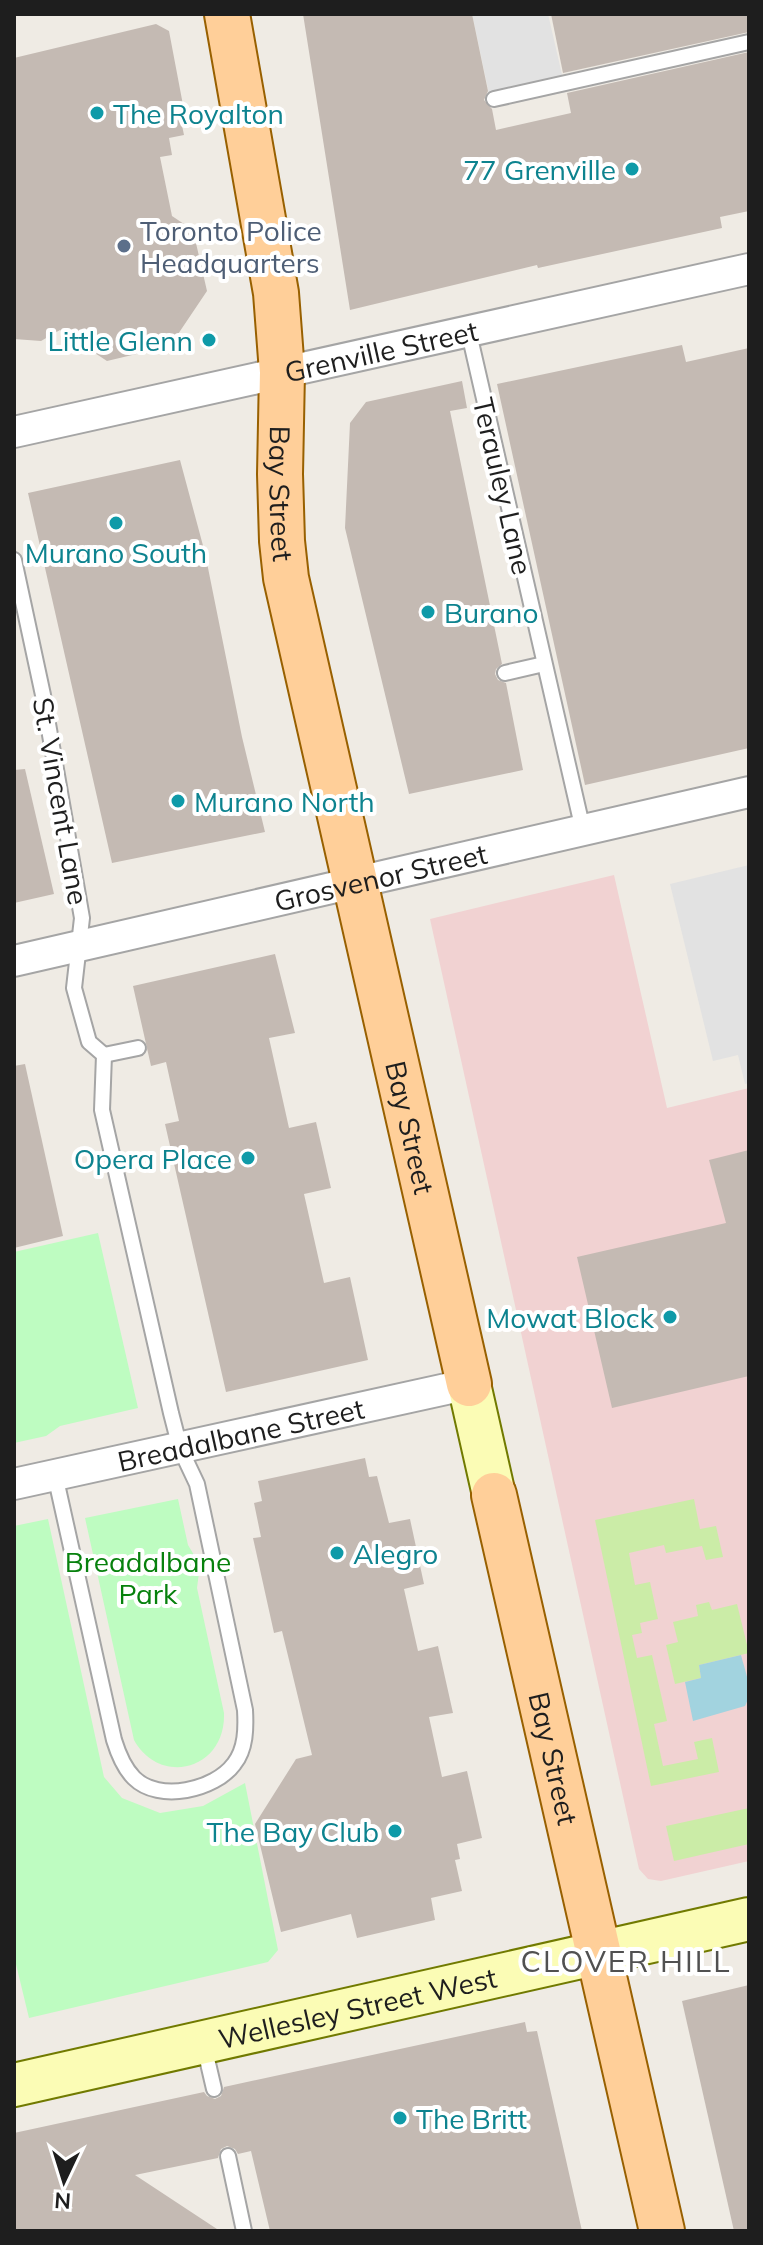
<svg xmlns="http://www.w3.org/2000/svg" width="763" height="2245" viewBox="0 0 763 2245" font-family="Mulish,sans-serif">
	<style>
		.commercial { fill: #f1d2d2 }
		.grass { fill: #cbeca7 }
		.park { fill: #befcc1 }
		.parking { fill: #e2e2e2 }
		.water { fill: #a2d3df }
		.building { fill: #c4bab3 }
		.lines { fill: none; stroke-linecap: round; stroke-linejoin: round }
		.lane-casing { stroke: #a5a5a5; stroke-width: 18 }
		.street-casing { stroke: #a5a5a5; stroke-width: 34 }
		.secondary-casing { stroke: #717a00; stroke-width: 46 }
		.primary-casing { stroke: #986000; stroke-width: 48 }
		.lane { stroke: #fff; stroke-width: 14 }
		.street { stroke: #fff; stroke-width: 30 }
		.secondary { stroke: #fbfcb5; stroke-width: 42 }
		.primary { stroke: #ffcf99; stroke-width: 44 }
		.culture-dot { fill: #0f9aa8; stroke: #fff; stroke-width: 3 }
		.service-dot { fill: #5c6f8a; stroke: #fff; stroke-width: 3 }
		.labels { text-anchor: middle; dominant-baseline: central; stroke-width: 8; stroke-linejoin: round; paint-order: stroke }
		.culture-label { font-size: 28px; fill: #0d838f; stroke: #fff; text-anchor: start }
		.service-label { font-size: 28px; fill: #4e5e75; stroke: #fff; text-anchor: start }
		.street-label { font-size: 28px; fill: #1e1e1e; stroke: #fff }
		.park-label { font-size: 28px; fill: #07810d; stroke: #fff }
		.neighbourhood-label { font-size: 30px; letter-spacing: 2px; fill: #515151; stroke: #fff }
	</style>
	<rect width="100%" height="100%" fill="#efebe4"/>
	<!-- commercial -->
	<path class="commercial" d="M614,875L667,1108L749,1088V1861L661,1881L648,1879L639,1869L430,919Z"/>
	<!-- grass -->
	<g class="grass">
		<path d="M694,1499L700,1529L716,1526L723,1557L706,1560L702,1546L666,1553L664,1545L629,1553L635,1585L650,1582L658,1619L640,1623L642,1633L632,1635L637,1658L652,1655L667,1721L654,1724L663,1766L698,1759L694,1742L712,1738L719,1772L651,1786L595,1520Z"/>
		<path d="M709,1602L712,1610L737,1604L749,1653L699,1665L701,1678L675,1684L666,1645L678,1642L673,1622L698,1616L696,1605Z"/>
		<path d="M749,1808V1844L674,1861L666,1826Z"/>
	</g>
	<!-- park -->
	<g class="park">
		<path d="M98,1233L138,1408L60,1426L46,1436L14,1443V1252Z"/>
		<path d="M178,1499L188,1545L200,1565L197,1588L224,1713C226,1770 160,1787 134,1740L85,1518Z"/>
		<path d="M48,1519L104,1777L122,1798L160,1813L203,1806L245,1783L278,1950L268,1962L29,2018L14,1956V1526Z"/>
	</g>
	<!-- parking -->
	<g class="parking">
		<path d="M472,14H548L566,92L492,108Z"/>
		<path d="M749,865V1083L745,1084L738,1055L713,1061L670,884Z"/>
	</g>
	<!-- water -->
	<path class="water" d="M741,1655C745,1671 754,1691 745,1706L693,1721L685,1682L701,1678L699,1665Z"/>
	<!-- building -->
	<g class="building">
		<path d="M303,14H472L488,91L484,100L492,109L496,130L571,113L567,93L749,52V211L720,217L722,228L538,268L537,265L350,310Z"/>
		<path d="M551,14H749V32L563,73Z"/>
		<path d="M156,24L169,31L183,105L178,106L184,135L169,138L172,155L160,157L172,216L193,230L207,291L170,346L107,361L60,330L41,341L14,339V58Z"/>
		<path d="M682,345L686,362L749,348V748L585,785L497,384Z"/>
		<path d="M462,381L467,408L450,411L502,664L496,669L495,674L498,680L506,683L523,770L409,794L345,528L350,423L366,402Z"/>
		<path d="M180,460L205,553L242,737L265,832L112,863L28,493Z"/>
		<path d="M25,769L54,894L14,903V770Z"/>
		<path d="M275,954L295,1033L269,1038L289,1128L316,1122L331,1188L304,1194L324,1283L350,1277L368,1360L226,1392L165,1124L179,1121L166,1062L151,1066L133,986Z"/>
		<path d="M25,1064L63,1236L14,1248V1066Z"/>
		<path d="M749,1150V1376L612,1408L577,1257L726,1223L709,1160Z"/>
		<path d="M365,1458L369,1477L377,1476L389,1523L410,1519L424,1584L404,1589L418,1651L438,1646L453,1713L429,1717L442,1777L467,1771L482,1838L457,1844L460,1859L455,1860L462,1891L431,1898L435,1920L357,1938L351,1914L281,1932L255,1824L296,1759L312,1755L282,1631L274,1633L253,1538L261,1537L254,1503L262,1501L258,1481Z"/>
		<path d="M749,1985V2231H734L682,2001Z"/>
		<path d="M525,2022L527,2032L537,2031L582,2231H270L251,2151L238,2154L235,2149L227,2146L221,2149L218,2158L135,2175L220,2231H14V2133L204,2092L207,2096L215,2099L221,2096L224,2087Z"/>
	</g>
	<g class="lines">
		<defs>
			<g id="lane">
				<path d="M494,99L749,42"/>
				<path d="M468,329L583,830"/>
				<path d="M14,560L43,695L82,918L74,988L89,1042L104,1055L102,1110L171,1413L180,1448L197,1484L245,1710C246,1728 246,1749 234,1764C215,1790 159,1803 134,1778C124,1768 118,1753 114,1740L55,1475"/>
				<path d="M505,673L544,664"/>
				<path d="M104,1055L138,1048"/>
				<path d="M204,2046L214,2089"/>
				<path d="M228,2156L244,2231"/>
			</g>
			<g id="street">
				<path id="s1" d="M14,432L749,269"/>
				<path id="s2" d="M14,961L749,792"/>
				<path id="s3" d="M14,1484L469,1384"/>
			</g>
			<g id="secondary">
				<path d="M469,1384L494,1495"/>
				<path id="s4" d="M14,2085L749,1919"/>
			</g>
			<g id="primary">
				<path id="s5" d="M227,14L276,293L282,372L280,474L282,541L286,578L469,1384"/>
				<path id="s6" d="M494,1495L662,2231"/>
			</g>
		</defs>
		<!-- lane casing -->
		<use href="#lane" class="lane-casing"/>
		<!-- street casing -->
		<use href="#street" class="street-casing"/>
		<!-- secondary casing -->
		<use href="#secondary" class="secondary-casing"/>
		<!-- primary casing -->
		<use href="#primary" class="primary-casing"/>
		<!-- lane -->
		<use href="#lane" class="lane"/>
		<!-- street -->
		<use href="#street" class="street"/>
		<!-- secondary -->
		<use href="#secondary" class="secondary"/>
		<!-- primary -->
		<use href="#primary" class="primary"/>
	</g>
	<!-- markers -->
	<g class="culture-dot">
		<circle cx="97" cy="113" r="8"/>
		<circle cx="632" cy="169" r="8"/>
		<circle cx="209" cy="340" r="8"/>
		<circle cx="116" cy="523" r="8"/>
		<circle cx="428" cy="612" r="8"/>
		<circle cx="178" cy="801" r="8"/>
		<circle cx="248" cy="1158" r="8"/>
		<circle cx="670" cy="1317" r="8"/>
		<circle cx="337" cy="1553" r="8"/>
		<circle cx="395" cy="1831" r="8"/>
		<circle cx="400" cy="2118" r="8"/>
	</g>
	<circle class="service-dot" cx="124" cy="246" r="8"/>
	<g class="labels">
		<!-- culture labels -->
		<g class="culture-label">
			<text x="113" y="113">The Royalton</text>
			<text x="616" y="169" text-anchor="end">77 Grenville</text>
			<text x="193" y="340" text-anchor="end">Little Glenn</text>
			<text x="116" y="552" text-anchor="middle">Murano South</text>
			<text x="444" y="612">Burano</text>
			<text x="194" y="801">Murano North</text>
			<text x="232" y="1158" text-anchor="end">Opera Place</text>
			<text x="654" y="1317" text-anchor="end">Mowat Block</text>
			<text x="353" y="1553">Alegro</text>
			<text x="379" y="1831" text-anchor="end">The Bay Club</text>
			<text x="416" y="2118">The Britt</text>
		</g>
		<!-- service labels -->
		<g class="service-label">
			<text x="140" y="230">Toronto Police<tspan x="140" dy="32">Headquarters</tspan></text>
		</g>
		<!-- street labels -->
		<g class="street-label">
			<text stroke="none"><textPath href="#s1" startOffset="376">Grenville Street</textPath></text>
			<text transform="translate(503 486) rotate(77)">Terauley Lane</text>
			<text stroke="none"><textPath href="#s5" startOffset="484">Bay Street</textPath></text>
			<text transform="translate(61 801) rotate(80)">St. Vincent Lane</text>
			<text stroke="none"><textPath href="#s2" startOffset="376">Grosvenor Street</textPath></text>
			<text stroke="none"><textPath href="#s5" startOffset="1132">Bay Street</textPath></text>
			<text stroke="none"><textPath href="#s3" startOffset="232">Breadalbane Street</textPath></text>
			<text stroke="none"><textPath href="#s6" startOffset="270">Bay Street</textPath></text>
			<text stroke="none"><textPath href="#s4" startOffset="352">Wellesley Street West</textPath></text>
		</g>
		<!-- park labels -->
		<g class="park-label">
			<text x="148" y="1561">Breadalbane<tspan x="148" dy="32">Park</tspan></text>
		</g>
		<!-- neighbourhood labels -->
		<g class="neighbourhood-label">
			<text x="626" y="1961">CLOVER HILL</text>
		</g>
	</g>
	<!-- border -->
	<rect width="763" height="2245" fill="none" stroke="#1e1e1e" stroke-width="32"/>
	<!-- north arrow -->
	<g transform="translate(64 2181) rotate(184)" stroke="#ffffff" stroke-width="6" paint-order="stroke">
	<path d="M0-6L14 30L0 20L-14 30Z" fill="#1e1e1e"/>
	<text y="-12" font-size="22" font-weight="bold" text-anchor="middle" fill="#1e1e1e">N</text>
	</g>
</svg>
